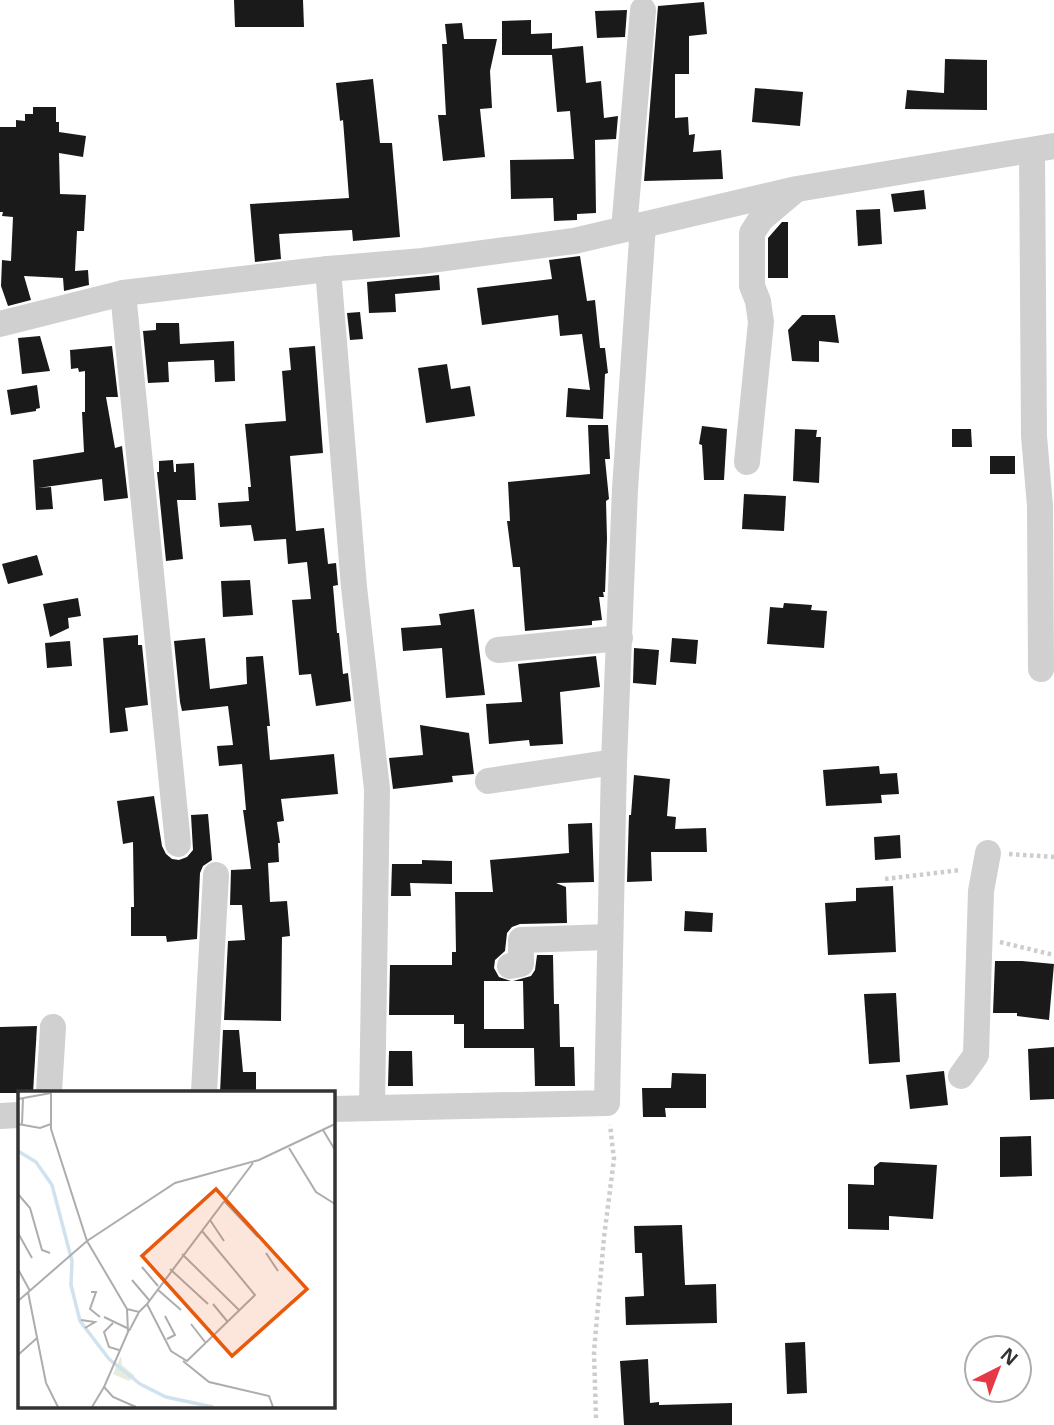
<svg xmlns="http://www.w3.org/2000/svg" width="1054" height="1425" viewBox="0 0 1054 1425" font-family="'Noto Sans',sans-serif">
	<style>
		.building { fill: #1a1a1a }
		.lines { fill: none; stroke-linecap: round; stroke-linejoin: round }
		.path { stroke: #cdcdcd; stroke-width: 4.5; stroke-dasharray: 3.5 3.5; stroke-linecap: butt }
		.minor { stroke: #d0d0d0; stroke-width: 26 }
		.inset-river { fill: none; stroke: #cfe2ee; stroke-width: 3.5 }
		.inset-road { fill: none; stroke: #adadad; stroke-width: 2 }
		.view { fill: #e8590c; fill-opacity: 0.15; stroke: #e8590c; stroke-width: 3.5 }
		.inset-edge { fill: none; stroke: #333; stroke-width: 3.5 }
	</style>
	<rect width="100%" height="100%" fill="#fff"/>
	<!-- building -->
	<g class="building">
		<path d="M234,0H303L304,27H235Z"/>
		<path d="M704,2L707,34L689,36V74H675V118L688,117L689,135L695,134L693,152L721,150L723,179L644,181L658,6Z"/>
		<path d="M627,10L625,37L597,38L595,11Z"/>
		<path d="M531,20V34L552,33V49L583,46L586,83L601,81L604,118L618,116L616,139L595,140L596,213L577,214V220L554,221L553,198L511,199L510,160L574,159L570,111L557,112L552,55H502V21Z"/>
		<path d="M462,23L464,39H497L490,71L492,108L480,109L485,157L443,161L438,115H446L442,44H447L445,24Z"/>
		<path d="M945,59L987,60V110L905,109L907,90L944,93Z"/>
		<path d="M373,79L380,143H392L400,237L353,241L352,230L279,234L281,259L255,262L250,204L349,198L343,120L340,121L336,83Z"/>
		<path d="M755,88L803,92L800,126L752,122Z"/>
		<path d="M33,107H56V122H59V132L86,136L83,157L59,153L60,194L86,195L84,231H77L75,271L88,270L89,285L64,291L63,278L24,276L31,300L8,306L1,286L2,260L11,261L13,217L2,216L3,212H0V127H16V120L25,121V114H33Z"/>
		<path d="M924,190L926,209L894,212L891,194Z"/>
		<path d="M880,209L882,244L858,246L856,210Z"/>
		<path d="M782,222H788V278H768V238Z"/>
		<path d="M580,256L587,301L595,300L600,348H605L608,373L605,374L603,419L566,417L568,388L590,390L582,334L560,336L558,315L482,325L477,288L552,279L549,260Z"/>
		<path d="M439,275L440,290L395,294L396,312L369,313L367,282Z"/>
		<path d="M360,312L363,339L350,340L347,313Z"/>
		<path d="M802,315H835L839,343L819,341V362L792,361L788,330Z"/>
		<path d="M156,323H179L180,344L234,341L235,381L215,382L214,360L168,362L169,382L148,383L143,331L156,330Z"/>
		<path d="M40,336L50,371L22,374L18,338Z"/>
		<path d="M112,346L118,397H106L115,448L122,446L128,498L104,501L102,479L38,488L51,487L53,509L36,510L33,460L84,452L82,412H85V371L79,372L78,368L71,369L70,350Z"/>
		<path d="M315,346L323,453L290,456L296,531L324,528L328,564L336,563L338,585L333,586L337,633H339L343,674L348,673L351,701L316,706L311,674L299,675L292,600L311,599L307,562L288,564L286,539L254,541L251,525L220,527L218,503L249,501L248,487H251L245,424L286,421L282,371L291,370L289,348Z"/>
		<path d="M447,364L451,389L470,386L475,416L426,423L418,368Z"/>
		<path d="M37,385L40,408L36,409V411L11,415L7,390Z"/>
		<path d="M588,425H608L610,459H605L609,499L606,501L607,539L605,592H603L604,597H599L602,620L592,621V625L525,631L520,567H513L507,521H510L508,482L590,474Z"/>
		<path d="M702,426L727,429L724,480H704L702,445L699,444Z"/>
		<path d="M795,429L817,430L816,437H821L819,483L793,481Z"/>
		<path d="M952,429H971L972,447H952Z"/>
		<rect x="990" y="456" width="25" height="18"/>
		<path d="M173,460L174,472H176V464L194,463L196,500H177L183,559L166,561L157,472H159V461Z"/>
		<path d="M744,494L786,496L784,531L742,529Z"/>
		<path d="M37,555L43,575L8,584L2,564Z"/>
		<path d="M250,580L253,615L223,617L221,581Z"/>
		<path d="M78,598L81,616L68,618L69,628L50,637L43,604Z"/>
		<path d="M784,603L812,605L811,610L827,611L824,648L767,644L770,607L783,608Z"/>
		<path d="M474,609L485,695L446,698L442,648L403,651L401,628L441,625L439,614Z"/>
		<path d="M138,635V645H142L148,705L125,708L128,731L110,733L103,638Z"/>
		<path d="M205,638L210,689L247,684L246,657L263,656L270,726H267L270,760L334,754L338,794L281,799L284,821L277,822L280,843H278L279,862L268,863L270,902L287,901L290,936L282,937L281,1021L224,1020L228,941L245,940L242,905H230L231,870L251,869L243,810H246L242,764L219,766L217,746L233,745L228,706L182,711L180,702L174,641Z"/>
		<path d="M672,638L698,640L696,664L670,662Z"/>
		<path d="M70,641L72,666L47,668L45,643Z"/>
		<path d="M634,648L659,650L656,685L633,683Z"/>
		<path d="M596,656L600,687L560,692L563,744L530,746L529,740L489,744L486,704L522,702L518,664Z"/>
		<path d="M420,725L469,733L474,774L452,776L453,782L393,789L389,758L423,755Z"/>
		<path d="M879,766L880,774L897,773L899,794L881,795L882,803L826,806L823,770Z"/>
		<path d="M634,775L670,779L667,816L676,817L675,829L706,828L707,852H651L652,881L627,882L629,815H631Z"/>
		<path d="M154,796L162,846L166,854L172,859L179,860L187,857L193,850L191,815L208,814L212,860L203,866L200,873L197,939L167,942L166,936H131V907H134L133,842L123,844L117,801Z"/>
		<path d="M592,823L594,882L556,883L566,887L567,923L520,924L512,927L507,933L505,951L495,960L494,968L499,977L511,981H484V1029H524L523,981H513L531,976L535,970L537,955H553L554,1004H559L560,1047H574L575,1086H535L534,1048H464V1024H454V1015H389L390,965H452V952H456L455,892H493L490,860L569,853L568,824Z"/>
		<path d="M900,835L901,858L875,860L874,837Z"/>
		<path d="M422,860L452,861V884L410,883L411,896H391L392,864H422Z"/>
		<path d="M893,886L896,952L828,955L825,903L856,901V888Z"/>
		<path d="M685,911L713,913L712,932L684,931Z"/>
		<path d="M995,961H1022L1054,964L1049,1020L1017,1016V1013H993Z"/>
		<path d="M896,993L900,1062L869,1064L864,994Z"/>
		<path d="M37,1026L33,1093H0V1027Z"/>
		<path d="M223,1030H239L243,1072H256V1093H220Z"/>
		<path d="M1054,1047V1099L1030,1100L1028,1049Z"/>
		<path d="M389,1051H412L413,1086H388Z"/>
		<path d="M944,1071L948,1105L910,1109L906,1075Z"/>
		<path d="M672,1073L706,1074V1108H665L666,1117H643L642,1088H671Z"/>
		<path d="M1031,1136L1032,1176L1000,1177V1137Z"/>
		<path d="M880,1162L937,1165L933,1219L889,1216V1230L848,1229V1184L874,1185V1167Z"/>
		<path d="M682,1225L685,1285L716,1284L717,1323L626,1325L625,1297L644,1296L642,1253H635L634,1226Z"/>
		<path d="M805,1342L807,1393L787,1394L785,1343Z"/>
		<path d="M648,1359L650,1403L659,1402V1405L732,1403V1425H624L620,1361Z"/>
	</g>
	<g class="lines">
		<!-- path -->
		<g class="path">
			<path d="M1009,854L1054,857"/>
			<path d="M885,879L961,870"/>
			<path d="M1000,942L1054,955"/>
			<path d="M596,1418L594,1352L604,1237L614,1159L610,1125"/>
		</g>
		<!-- minor -->
		<g class="minor">
			<path d="M1032,151L1034,436L1040,506L1041,669"/>
			<path d="M624,229L643,10"/>
			<path d="M328,269L354,587L377,789L372,1108"/>
			<path d="M123,293L178,844"/>
			<path d="M0,324L123,293L328,269L423,261L574,241L797,189L1054,146"/>
			<path d="M747,462L761,322L758,301L752,286V233L761,219L793,192"/>
			<path d="M498,650L620,638"/>
			<path d="M488,781L614,762"/>
			<path d="M510,966L521,964V940L610,937"/>
			<path d="M961,1076L976,1055L981,891L988,853"/>
			<path d="M49,1092L53,1027"/>
			<path d="M204,1092L216,875"/>
			<path d="M332,1109L607,1103L614,762L625,489L643,225"/>
			<path d="M0,1116L19,1115"/>
		</g>
	</g>
	<!-- overview -->
	<g transform="translate(18 1091)">
		<rect width="317" height="317" fill="#fff"/>
		<path d="M103,265L104,274L117,285L111,290L95,283Z" fill="#e6ecdf"/>
		<path class="inset-river" d="M0,60L18,71L34,94L54,170L53,194L62,230L91,268M91,268L122,293M122,293L148,306L195,316"/>
		<path class="inset-road" d="M33,1V38L69,150L109,218L110,241L86,296L95,306L118,316M0,8L33,2M0,33L22,37L33,33M4,33L5,7M305,39L317,59M271,57L298,101L317,113M0,103L12,117L24,159L32,162M206,110L240,146M192,129L206,150M0,142L14,167M248,162L260,180M164,163L221,219M124,176L140,195M0,178L12,200M152,178L190,213M114,189L131,209M139,198L163,219M10,201L28,292L40,316M73,201H78L72,218L82,226M0,210L69,150L157,92L241,69L317,33M129,213L153,260L169,270L237,204L184,140M195,213L209,230M109,218L121,221L129,213L235,72M147,225L157,244L149,248M86,226L109,237M63,229L77,231L67,237M95,232L86,241L91,256L101,259M173,233L187,251M111,240L121,221M0,264L19,247M165,270L191,291L251,305L255,316M74,316L86,296"/>
		<path class="view" d="M198,98L289,198L214,265L124,165Z"/>
		<rect width="317" height="317" class="inset-edge"/>
	</g>
	<!-- north arrow -->
	<g transform="translate(998 1369) rotate(42)"><circle r="33" fill="#ffffff" stroke="#adadad" stroke-width="2"/>
	<path d="M0-5L12 26L0 18L-12 26Z" fill="#e63946"/>
	<text y="-10" font-size="19" font-weight="bold" text-anchor="middle" fill="#333333">N</text>
	</g>
</svg>
